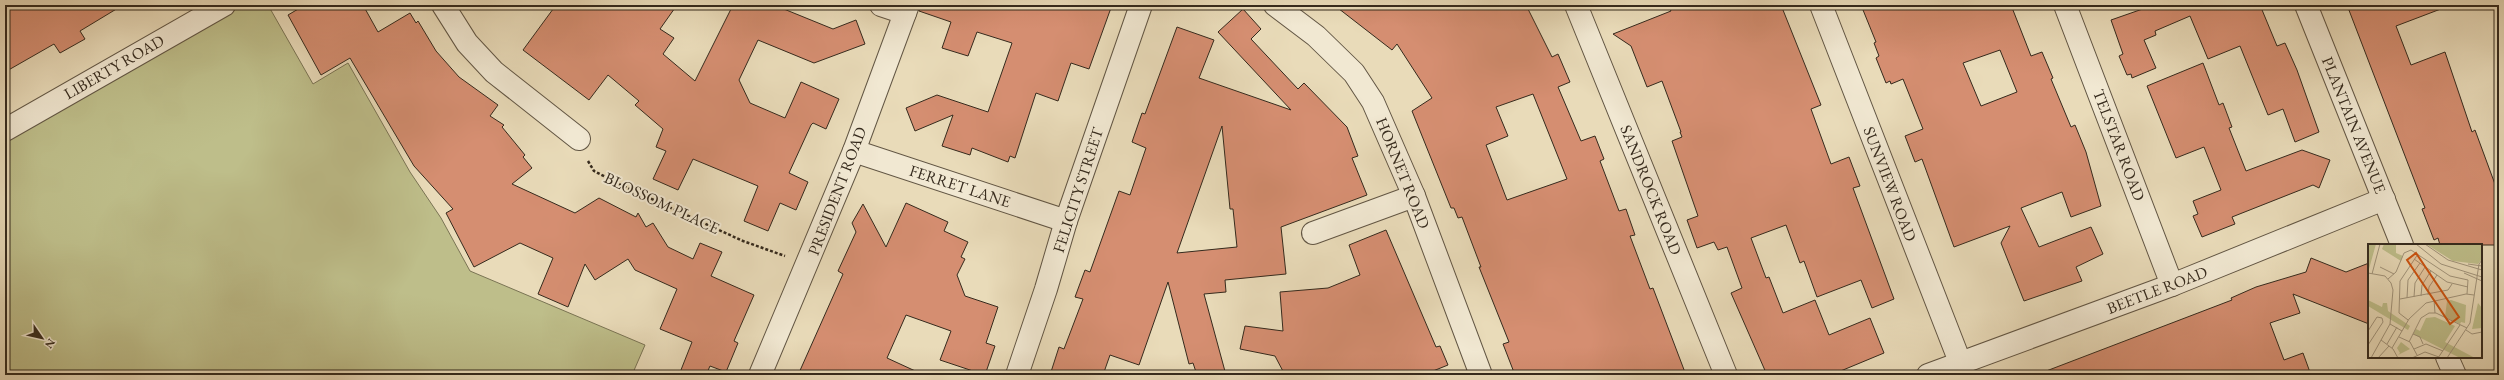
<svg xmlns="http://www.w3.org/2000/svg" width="2504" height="380" viewBox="0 0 2504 380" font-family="'EB Garamond',serif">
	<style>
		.green { fill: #bebe8a; stroke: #7a7454 }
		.building { fill: #d58e71; stroke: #352a1d; fill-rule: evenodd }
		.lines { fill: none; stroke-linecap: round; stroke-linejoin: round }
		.minor-casing { stroke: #625644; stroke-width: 24 }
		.path { stroke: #352a1d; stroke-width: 2.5; stroke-dasharray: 3 2; stroke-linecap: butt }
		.minor { stroke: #f1e8d2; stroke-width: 22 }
		.labels { text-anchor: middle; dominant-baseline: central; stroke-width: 4; stroke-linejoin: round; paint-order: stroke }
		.street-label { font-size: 16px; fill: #352a1d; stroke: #f1e8d2 }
		.inset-road { fill: none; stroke: #a1947b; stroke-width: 1 }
		.view { fill: #cd520f; fill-opacity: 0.15; stroke: #cd520f; stroke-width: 2 }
		.inset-edge { fill: none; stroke: #352a1d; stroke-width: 2 }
	</style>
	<rect width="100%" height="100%" fill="#e9dbb9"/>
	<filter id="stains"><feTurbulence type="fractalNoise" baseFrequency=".005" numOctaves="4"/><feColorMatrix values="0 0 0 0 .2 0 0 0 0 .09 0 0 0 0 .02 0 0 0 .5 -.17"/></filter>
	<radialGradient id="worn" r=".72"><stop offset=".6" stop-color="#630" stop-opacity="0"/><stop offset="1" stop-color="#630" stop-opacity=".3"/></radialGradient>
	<!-- green -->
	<path class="green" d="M226,5H268L313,84L348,63L410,172L441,218L470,271L645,345L632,375H5V131Z"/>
	<!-- building -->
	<g class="building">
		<path d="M5,5H123L80,31L85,39L60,53L54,44L5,72Z"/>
		<path d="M305,5H363L378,32L410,13L416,23L418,21L436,51L459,77L498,105L490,116L504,125L502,127L525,155L523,157L532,168L512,184L575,213L599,198L636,217L638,213L646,227L653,223L668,247L693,259L700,243L722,252L711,276L754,295L734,341L738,343L726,372L710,366L706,375H679L692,342L660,329L677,289L635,270L628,259L595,280L585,264L568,307L538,294L553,258L520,243L474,267L446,213L453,209L414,166L350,58L321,75L288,15Z"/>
		<path d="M556,5H677L660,29L674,38L663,54L695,81L733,5H774L833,29L856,20L865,44L814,63L758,40L739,80L750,103L785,118L801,82L839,99L826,129L813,123L811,125L789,173L808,182L796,210L780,203L768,231L744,221L758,186L693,159L678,190L653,179L666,151L656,147L663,129L635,105L639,101L608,75L589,100L523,50Z"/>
		<path d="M920,5H1112L1089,69L1071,63L1058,101L1036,93L1015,158L1010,156L1008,162L972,148L970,155L942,146L953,115L915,131L906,108L937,95L988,112L1012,43L977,32L968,56L942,48L951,22L919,11Z"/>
		<path d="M1334,5H1526L1552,57L1558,54L1570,82L1558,87L1581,141L1595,136L1604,159L1600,161L1619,211L1626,209L1635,235L1630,236L1650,289L1653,288L1686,375H1515L1503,344L1509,342L1479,267H1481L1462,217L1458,218L1454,208H1451L1412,111L1432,98L1397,44L1392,50ZM1533,94L1567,179L1507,200L1486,145L1508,136L1496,107Z"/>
		<path d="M1668,5H1781L1821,105L1811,109L1831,164L1849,157L1860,186L1853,188L1894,299L1872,308L1861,280L1817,297L1804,261L1800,263L1786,225L1751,238L1766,278L1769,277L1783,313L1815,300L1829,335L1870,318L1884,353L1831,375H1767L1731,293L1742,288L1727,247L1718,250L1714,242L1697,248L1687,220L1698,216L1672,141L1682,137L1680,132H1681L1662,81L1647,87L1631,46L1613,34L1671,11Z"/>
		<path d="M1861,5H2011L2031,56L2042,52L2053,78L2051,79L2071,127L2075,125L2086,152L2101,206L2071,217L2062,192L2021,208L2039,247L2091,227L2103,254L2076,267L2082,281L2024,301L2001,243L2010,226L1954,247L1922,159L1915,162L1905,136L1923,129L1903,79L1891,84L1890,81L1886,83L1876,58L1879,56L1874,43L1876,42ZM2000,50L2017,92L1981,106L1963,63Z"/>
		<path d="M2154,5H2260L2277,46L2285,43L2297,70L2319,132L2295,142L2283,109L2268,115L2240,46L2208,59L2190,16L2155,31L2156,35L2144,40L2156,68L2132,78L2131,74L2127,75L2119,56L2123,54L2111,20Z"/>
		<path d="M2347,5H2446V7L2396,26L2411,65L2445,52L2472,132L2475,130L2499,195V245H2440L2438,238L2434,240L2422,209L2425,208Z"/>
		<path d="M1243,9L1261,29L1251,39L1298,89L1304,83L1347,127L1358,156L1352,158L1367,195L1281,227L1286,274L1225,280L1226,292L1204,294L1226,375H1197L1193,363L1189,364L1168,282L1139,365L1110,355L1103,375H1050L1059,347L1064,349L1083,299L1075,297L1085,270L1090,272L1119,191L1130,195L1146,148L1132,142L1142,113L1145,114L1177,27L1214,40L1199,78L1291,110L1218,32ZM1222,126L1230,209H1233L1237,247L1177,253Z"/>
		<path d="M2203,63L2219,105L2223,103L2232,127L2229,128L2246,171L2302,150L2330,160L2319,188L2313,185L2232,217L2235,224L2202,237L2193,216L2198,214L2193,201L2221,190L2204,147L2176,158L2147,86Z"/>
		<path d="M906,203L948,222L944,231L968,242L961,257L965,259L957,275L965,296L998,307L986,343L995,346L985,375L940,360L951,331L906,315L887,358L924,375H798L843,274L838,271L856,232L852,223L863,204L886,247Z"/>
		<path d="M1386,230L1436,347L1440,346L1448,365L1423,375H1285L1275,356L1240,349L1245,326L1283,331L1280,292L1328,288L1360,275L1349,245Z"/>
		<path d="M2311,258L2346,272L2369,263V324L2293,294L2300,313L2270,323L2284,360L2303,353L2311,375H2042L2041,373L2232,300L2231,298L2256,287L2306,272Z"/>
	</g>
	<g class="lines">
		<defs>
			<g id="minor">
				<path d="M443,5L467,43L494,72L579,139"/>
				<path d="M881,5L905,13"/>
				<path d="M1275,5L1316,36L1354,73L1373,102L1414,196L1481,375"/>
				<path d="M1576,5L1726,375"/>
				<path d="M1821,5L1960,362"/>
				<path d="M2065,5L2172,285"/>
				<path d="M2306,5L2402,245"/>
				<path d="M5,130L224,5"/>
				<path d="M854,151L1066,221"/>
				<path d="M1313,233L1414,196"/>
				<path d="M2447,357L2455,375"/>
				<path d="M760,375L854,151L908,5"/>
				<path d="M1017,375L1046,289L1066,221L1141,5"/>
				<path d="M1928,375L2172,285L2384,199"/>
			</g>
		</defs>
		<!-- minor casing -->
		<use href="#minor" class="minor-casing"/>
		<!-- path -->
		<path class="path" d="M588,161L594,171L621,185L743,241L785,256"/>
		<!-- minor -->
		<use href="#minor" class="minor"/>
	</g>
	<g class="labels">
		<!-- street labels -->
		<g class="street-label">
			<text transform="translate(114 67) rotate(-30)">LIBERTY ROAD</text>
			<text transform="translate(2354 125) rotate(68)">PLANTAIN AVENUE</text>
			<text transform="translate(2119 145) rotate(69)">TELSTAR ROAD</text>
			<text transform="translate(1403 173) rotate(68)">HORNET ROAD</text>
			<text transform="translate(1890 184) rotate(69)">SUNVIEW ROAD</text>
			<text transform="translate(960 186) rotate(18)">FERRET LANE</text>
			<text transform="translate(1078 190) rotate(-72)">FELICITY STREET</text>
			<text transform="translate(1651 190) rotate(68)">SANDROCK ROAD</text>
			<text transform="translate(837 191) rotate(-69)">PRESIDENT ROAD</text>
			<text transform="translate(662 203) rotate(25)">BLOSSOM PLACE</text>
			<text transform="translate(2157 290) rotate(-21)">BEETLE ROAD</text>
		</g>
	</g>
	<!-- overview -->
	<g transform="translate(2368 244)">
		<rect width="114" height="114" fill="#e9dbb9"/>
		<path d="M0,0H8L1,25L0,24ZM16,0L28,1V9L35,12L33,17L14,5ZM58,0H114V15L110,20L85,17ZM0,56L14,63L15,59H19L20,67L42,82L40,86L0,62ZM83,56L98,61L97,79L93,78L92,80L77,73L79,57ZM110,59L114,64V84L104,85ZM67,73L87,82L77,98L107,114H92L45,90L48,85L52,87L58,74ZM33,98L42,105L30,111L32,109L29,104Z" fill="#bebe8a"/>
		<path class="inset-road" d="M48,0L73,20L114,33M57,0L80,16L114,26M46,15L79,38L100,43M100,20L114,22M12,23L26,30M0,29L17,32L23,39L25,46L22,80L3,114M96,29L114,37M4,30L12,0M20,35L28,28L36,9L43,6L82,32L100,36L99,50M60,51L61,43L69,31M53,52L54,41L63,27M46,53L47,39L57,23M39,54L40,36L52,19M32,55L80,46L84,40M66,56L67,69M40,76L31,69L32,37L50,10M22,80L34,87M98,86L104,90L114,88M0,87L9,73L14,74L15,78L0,101M45,90L52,93L55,100M31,93L42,98L49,111M13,96L25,105L30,114M41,98L53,74L61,69H68L99,84M19,100L29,83M24,104L41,75L58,59L98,50L106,51M46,105L58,100L75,107M10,114L21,102M44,114L57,108L71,113M70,114L92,81M79,114L102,79L111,20L114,16"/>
		<path class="view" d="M48,9L91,73L82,80L39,16Z"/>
		<rect width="114" height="114" class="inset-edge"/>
	</g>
	<!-- margin -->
	<rect width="2504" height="380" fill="none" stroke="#e9dbb9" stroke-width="20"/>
	<rect x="6" y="6" width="2492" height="368" fill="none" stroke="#352a1d" stroke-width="2"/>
	<rect x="10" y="10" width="2484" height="360" fill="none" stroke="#352a1d"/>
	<!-- north arrow -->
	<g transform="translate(42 338) rotate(124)" stroke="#f1e8d2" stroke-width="3" paint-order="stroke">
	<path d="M0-3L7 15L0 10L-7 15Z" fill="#352a1d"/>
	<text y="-6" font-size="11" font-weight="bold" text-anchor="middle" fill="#352a1d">N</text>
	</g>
	<rect width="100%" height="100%" filter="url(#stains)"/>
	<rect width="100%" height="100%" fill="url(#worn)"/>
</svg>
